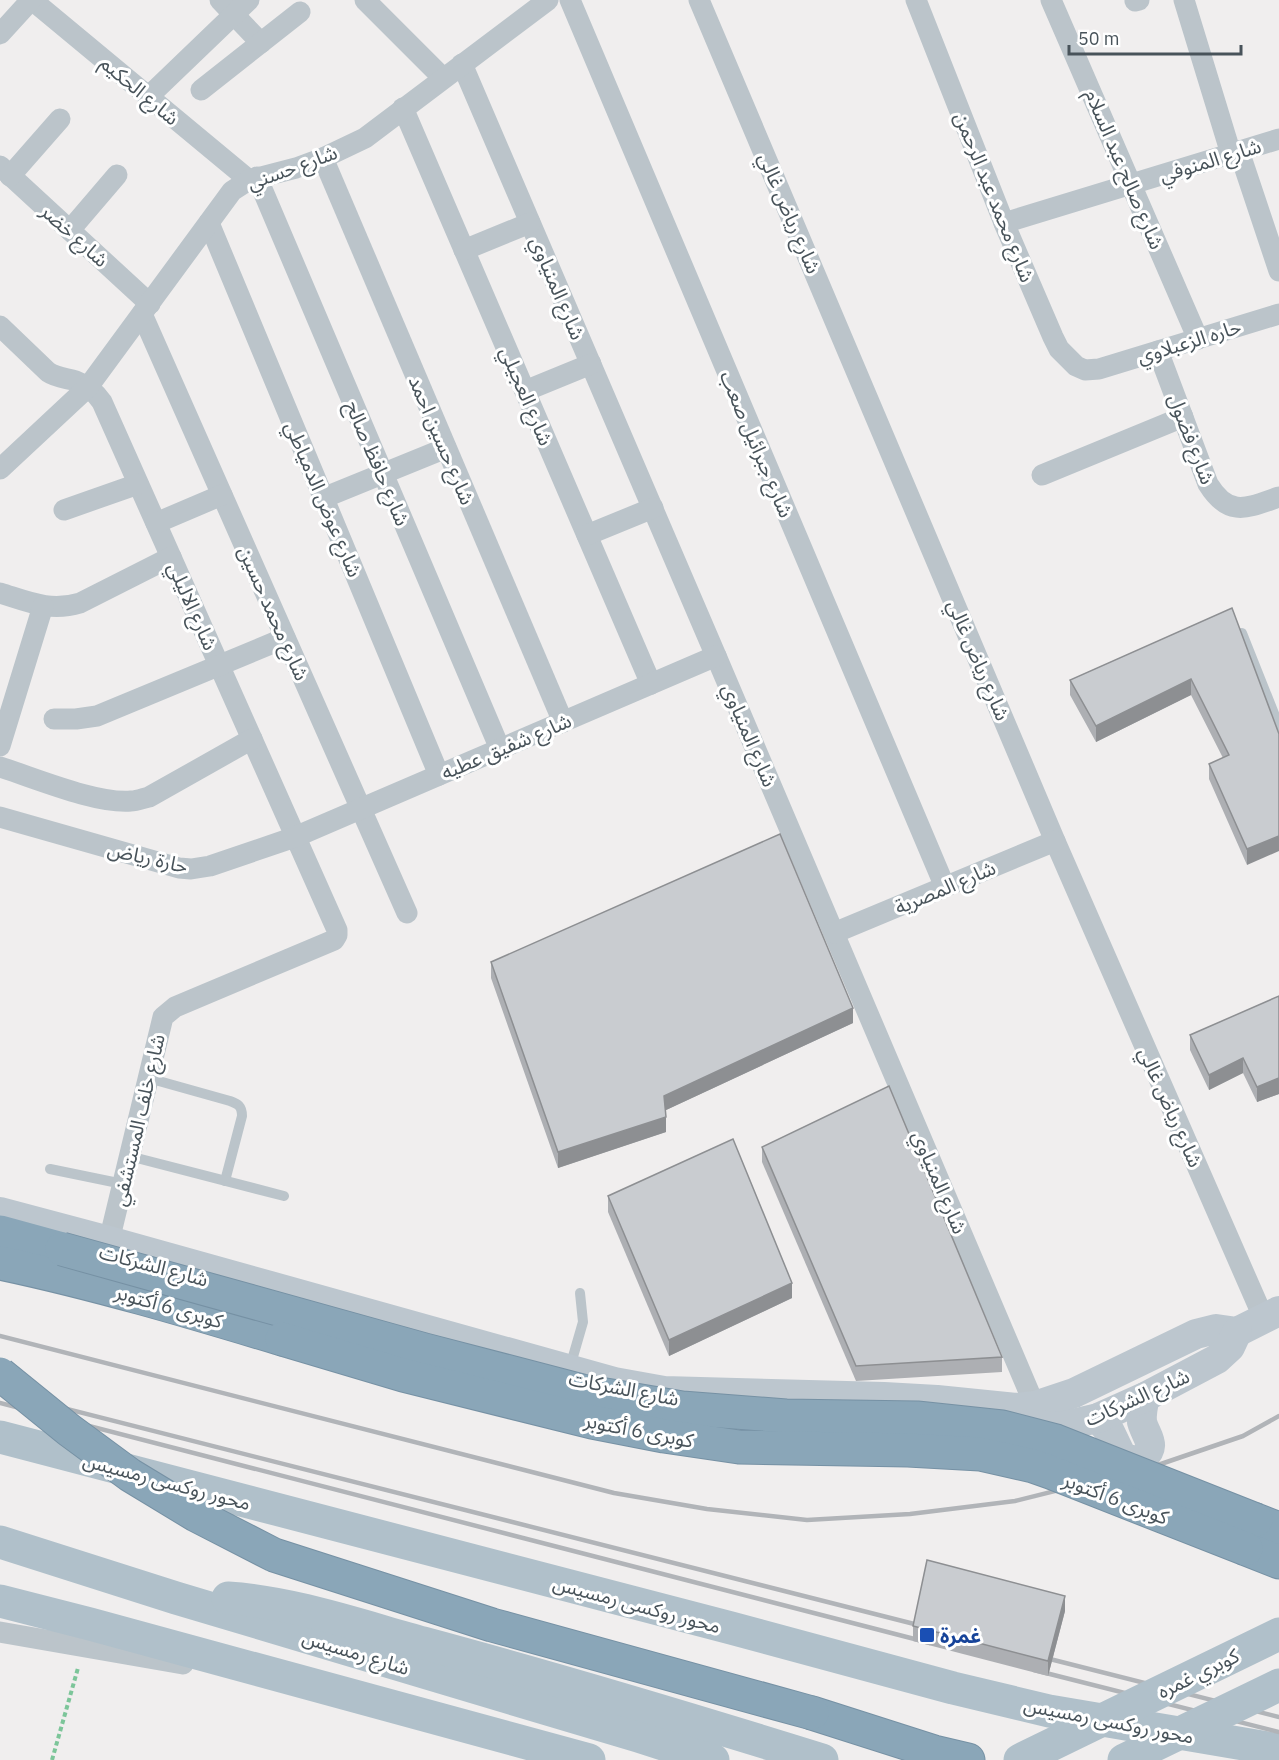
<svg xmlns="http://www.w3.org/2000/svg" width="1279" height="1760" viewBox="0 0 1279 1760" font-family="'IBM Plex Sans','Noto Sans Arabic',sans-serif">
	<style>
		.lines { fill: none; stroke-linecap: round; stroke-linejoin: round }
		.motorway-casing { stroke: #7691a4; stroke-width: 35 }
		.path { stroke: #7cc599; stroke-width: 4; stroke-dasharray: 4.5 3; stroke-linecap: butt }
		.service { stroke: #bbc4ca; stroke-width: 10 }
		.minor { stroke: #bbc4ca; stroke-width: 21 }
		.secondary { stroke: #bcc6ce; stroke-width: 30 }
		.primary { stroke: #b0c0ca; stroke-width: 33 }
		.motorway { stroke: #8aa6b8; stroke-width: 33 }
		.rail { stroke: #b1b4b8; stroke-width: 4.5 }
		.motorway-bridge-casing { stroke: #7691a4; stroke-width: 35; stroke-linecap: butt }
		.primary-bridge { stroke: #b0c0ca; stroke-width: 33 }
		.motorway-bridge { stroke: #8aa6b8; stroke-width: 33 }
		.wall { fill: #adafb3 }
		.shaded-wall { fill: #8d8f92 }
		.building { fill: #c9ccd0; stroke: #8d8f92; stroke-width: 1.5 }
		.transit-dot { fill: #1a4fb4; stroke: #fff; stroke-width: 2 }
		.labels { text-anchor: middle; dominant-baseline: central; stroke-width: 6; stroke-linejoin: round; paint-order: stroke }
		.street-label { font-size: 20px; fill: #48535a; stroke: #fff }
		.transit-label { font-size: 20px; font-weight: bold; fill: #164399; stroke: #fff; text-anchor: start }
	</style>
	<rect width="100%" height="100%" fill="#f0eeee"/>
	<g class="lines">
		<defs>
			<g id="motorway">
				<path d="M0,1232L62,1249"/>
				<path d="M0,1263C95,1283 189,1311 282,1339"/>
				<path d="M1256,1520L1279,1529"/>
				<path d="M1246,1549L1279,1562"/>
				<path d="M812,1713L934,1752L968,1760"/>
			</g>
		</defs>
		<!-- motorway casing -->
		<use href="#motorway" class="motorway-casing"/>
		<!-- path -->
		<path class="path" d="M52,1760L78,1668"/>
		<!-- service -->
		<g class="service">
			<path d="M1242,633L1279,726"/>
			<path d="M148,1078L230,1101C238,1104 242,1106 242,1116L225,1181"/>
			<path d="M129,1156L284,1196"/>
			<path d="M50,1169L123,1184"/>
			<path d="M570,1367L583,1322L580,1293"/>
		</g>
		<!-- minor -->
		<g class="minor">
			<path d="M32,0L249,180"/>
			<path d="M220,0L261,43"/>
			<path d="M365,0L443,78"/>
			<path d="M570,0L945,887"/>
			<path d="M699,0L1055,841L1264,1319"/>
			<path d="M916,0L1004,223L1053,337L1059,349L1076,366L1085,370L1099,369L1279,314"/>
			<path d="M1051,0L1198,339"/>
			<path d="M1184,0L1231,154"/>
			<path d="M1135,1L1139,0"/>
			<path d="M0,34L31,0"/>
			<path d="M462,64L716,656L1035,1406"/>
			<path d="M201,90L300,12"/>
			<path d="M148,97L249,0"/>
			<path d="M403,108L651,684"/>
			<path d="M1239,151L1279,271"/>
			<path d="M323,158L563,722"/>
			<path d="M0,166L150,304"/>
			<path d="M10,176L60,119"/>
			<path d="M257,177L500,749"/>
			<path d="M209,223L439,775"/>
			<path d="M1004,223L1279,139"/>
			<path d="M70,230L117,175"/>
			<path d="M464,250L530,223"/>
			<path d="M142,314L407,913"/>
			<path d="M0,326L48,372C57,378 66,378 76,381C87,385 95,392 102,402L337,930V935L334,940L175,1007L163,1017L109,1241"/>
			<path d="M1158,351L1208,484C1229,518 1247,508 1279,497"/>
			<path d="M525,391L591,364"/>
			<path d="M0,469L88,387L232,191L249,180L296,168L323,158L365,138L548,0"/>
			<path d="M1042,475L1183,417"/>
			<path d="M323,498L446,448"/>
			<path d="M64,510L138,484"/>
			<path d="M156,523L222,495"/>
			<path d="M587,535L653,508"/>
			<path d="M0,593C29,602 50,612 80,603L171,557"/>
			<path d="M54,719H76L97,716L285,638"/>
			<path d="M0,746L43,606"/>
			<path d="M0,767C35,778 96,804 131,801C137,801 144,798 149,797L252,739"/>
			<path d="M0,817L179,868L191,869L210,866L295,837L716,656"/>
			<path d="M834,933L1055,841"/>
			<path d="M0,1632L183,1664"/>
		</g>
		<!-- secondary -->
		<g class="secondary">
			<path d="M0,1212L109,1241L614,1382L664,1391L884,1397L937,1400L1016,1408L1035,1406L1074,1393L1196,1334L1216,1329L1237,1332L1279,1311"/>
			<path d="M1098,1418L1110,1432L1121,1455L1131,1461L1142,1459C1158,1445 1146,1437 1142,1422C1141,1413 1143,1405 1145,1397"/>
			<path d="M1024,1424L1059,1427L1098,1418L1145,1397L1217,1359L1230,1347L1237,1332"/>
		</g>
		<!-- primary -->
		<g class="primary">
			<path d="M0,1437L731,1628L953,1688L1049,1711L1279,1750"/>
			<path d="M0,1542L176,1598L638,1736L713,1760"/>
			<path d="M228,1598C292,1602 361,1626 423,1643C557,1679 690,1719 822,1760"/>
			<path d="M0,1601L90,1624L589,1760"/>
		</g>
		<!-- motorway -->
		<use href="#motorway" class="motorway"/>
		<!-- rail -->
		<g class="rail">
			<path d="M0,1336L614,1493L707,1509L807,1520L910,1514L1015,1501L1155,1466L1243,1436L1279,1416"/>
			<path d="M0,1392L930,1628"/>
			<path d="M0,1403L930,1643"/>
			<path d="M1038,1656L1279,1717"/>
			<path d="M1034,1670L1279,1732"/>
		</g>
		<defs>
			<g id="motorway-bridge">
				<path d="M62,1249L425,1350L582,1391L682,1408L786,1416L917,1418L1002,1427L1056,1441L1256,1520"/>
				<path d="M282,1339L403,1375L592,1422L664,1436L739,1447L908,1450L980,1454L1033,1466L1050,1472L1246,1549"/>
				<path d="M0,1374L69,1430L130,1475L196,1515L274,1555L492,1625L812,1713"/>
			</g>
		</defs>
		<!-- motorway-bridge casing -->
		<use href="#motorway-bridge" class="motorway-bridge-casing"/>
		<!-- primary-bridge -->
		<g class="primary-bridge">
			<path d="M1020,1760L1279,1634"/>
			<path d="M1124,1760L1279,1685"/>
		</g>
		<!-- motorway-bridge -->
		<use href="#motorway-bridge" class="motorway-bridge"/>
	</g>
	<!-- wall -->
	<g class="wall">
		<path d="M1232,608L1279,734L1247,865L1209,779V764L1223,758L1191,695L1096,742L1070,695V680Z"/>
		<path d="M491,962L853,1023L666,1110V1132L558,1168L491,978Z"/>
		<path d="M1279,996V1094L1257,1102L1243,1073L1209,1090L1190,1050V1035Z"/>
		<path d="M762,1147L1002,1357V1372L856,1381L762,1162Z"/>
		<path d="M608,1196L792,1298L669,1356L608,1212Z"/>
		<path d="M1065,1611L1048,1676L913,1641V1626Z"/>
	</g>
	<!-- shaded-wall -->
	<g class="shaded-wall">
		<path d="M1191,679V695L1096,742V726Z"/>
		<path d="M1279,836V851L1247,865V849Z"/>
		<path d="M853,1008V1023L664,1111V1096Z"/>
		<path d="M1243,1058V1073L1209,1090V1075Z"/>
		<path d="M1279,1078V1094L1257,1102V1087Z"/>
		<path d="M666,1117V1132L558,1168V1152Z"/>
		<path d="M792,1283V1298L669,1356V1340Z"/>
		<path d="M1065,1596V1611L1048,1676V1661Z"/>
	</g>
	<!-- building -->
	<g class="building">
		<path d="M1232,608L1279,734V836L1247,849L1209,764L1229,755L1191,679L1096,726L1070,680Z"/>
		<path d="M780,834L853,1008L664,1096L666,1117L558,1152L491,962Z"/>
		<path d="M1279,996V1078L1257,1087L1243,1058L1209,1075L1190,1035Z"/>
		<path d="M889,1086L1002,1357L856,1366L762,1147Z"/>
		<path d="M733,1139L792,1283L669,1340L608,1196Z"/>
		<path d="M927,1560L1065,1596L1048,1661L913,1626Z"/>
	</g>
	<!-- markers -->
	<rect class="transit-dot" x="919" y="1627" width="16" height="16" rx="3"/>
	<g class="labels">
		<!-- street labels -->
		<g class="street-label">
			<text transform="translate(140 90) rotate(40)">شارع الحكيم</text>
			<text transform="translate(1210 160) rotate(-17)">شارع المنوفي</text>
			<text transform="translate(292 167) rotate(-20)">شارع حسني</text>
			<text transform="translate(1125 169) rotate(67)">شارع صالح عبد السلام</text>
			<text transform="translate(995 197) rotate(68)">شارع محمد عبد الرحمن</text>
			<text transform="translate(790 213) rotate(67)">شارع رياض غالي</text>
			<text transform="translate(75 235) rotate(42)">شارع خضر</text>
			<text transform="translate(558 288) rotate(67)">شارع المنياوي</text>
			<text transform="translate(1189 341) rotate(-17)">حاره الزعبلاوي</text>
			<text transform="translate(527 396) rotate(67)">شارع العجيلي</text>
			<text transform="translate(1192 439) rotate(69)">شارع فضول</text>
			<text transform="translate(442 440) rotate(67)">شارع حسين احمد</text>
			<text transform="translate(757 444) rotate(67)">شارع جبرائيل صعب</text>
			<text transform="translate(378 463) rotate(67)">شارع حافظ صالح</text>
			<text transform="translate(324 499) rotate(67)">شارع عوض الدمياطي</text>
			<text transform="translate(193 606) rotate(66)">شارع الاليلي</text>
			<text transform="translate(274 613) rotate(66)">شارع محمد حسين</text>
			<text transform="translate(979 660) rotate(67)">شارع رياض غالي</text>
			<text transform="translate(750 735) rotate(67)">شارع المنياوي</text>
			<text transform="translate(506 746) rotate(-23)">شارع شفيق عطيه</text>
			<text transform="translate(148 857) rotate(13)">حارة رياض</text>
			<text transform="translate(945 887) rotate(-23)">شارع المصرية</text>
			<text transform="translate(1171 1107) rotate(66)">شارع رياض غالي</text>
			<text transform="translate(138 1120) rotate(-77)">شارع خلف المستشفي</text>
			<text transform="translate(940 1182) rotate(67)">شارع المنياوي</text>
			<text transform="translate(154 1265) rotate(15)">شارع الشركات</text>
			<text transform="translate(169 1306) rotate(16)">كوبرى 6 أكتوبر</text>
			<text transform="translate(624 1388) rotate(11)">شارع الشركات</text>
			<text transform="translate(1137 1397) rotate(-24)">شارع الشركات</text>
			<text transform="translate(639 1430) rotate(11)">كوبرى 6 أكتوبر</text>
			<text transform="translate(167 1481) rotate(15)">محور روكسى رمسيس</text>
			<text transform="translate(1116 1498) rotate(21)">كوبرى 6 أكتوبر</text>
			<text transform="translate(637 1604) rotate(15)">محور روكسى رمسيس</text>
			<text transform="translate(356 1652) rotate(17)">شارع رمسيس</text>
			<text transform="translate(1198 1673) rotate(-26)">كوبري غمره</text>
			<text transform="translate(1109 1720) rotate(11)">محور روكسى رمسيس</text>
		</g>
		<!-- transit labels -->
		<g class="transit-label">
			<text x="940" y="1635">غمرة</text>
		</g>
	</g>
	<!-- scale -->
	<path d="M1069 45v9h172v-9" fill="none" stroke="#48535a" stroke-width="3"/>
	<text x="1078" y="45" font-size="18" fill="#48535a" stroke="#ffffff" stroke-width="4.5" paint-order="stroke">50 m</text>
</svg>
